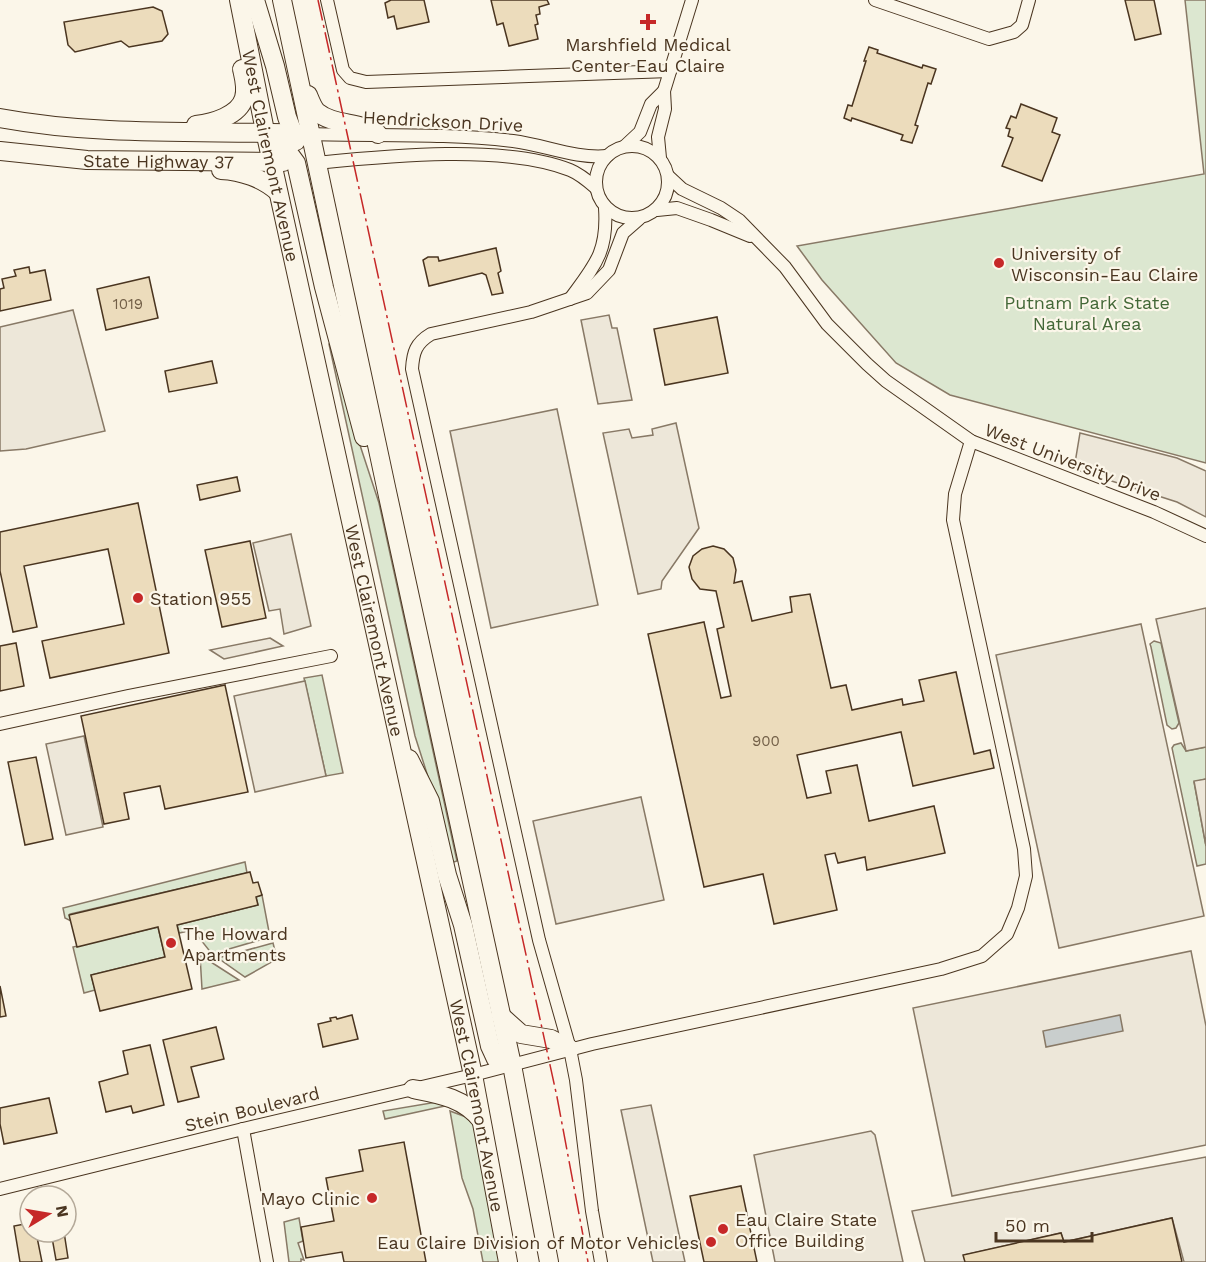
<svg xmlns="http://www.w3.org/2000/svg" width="1206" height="1262" viewBox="0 0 1206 1262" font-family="'Work Sans',sans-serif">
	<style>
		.green { fill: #dce7d0; stroke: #887966; stroke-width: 1.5 }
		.parking { fill: #ede7d9; stroke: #887966; stroke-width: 1.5 }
		.water { fill: #c9cecd; stroke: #887966; stroke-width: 1.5 }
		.building { fill: #ecdcbc; stroke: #4a3520; stroke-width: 1.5 }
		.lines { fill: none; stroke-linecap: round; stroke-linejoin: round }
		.minor-casing { stroke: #4a3520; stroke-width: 14 }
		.primary-casing { stroke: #4a3520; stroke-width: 20 }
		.minor { stroke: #fbf6e9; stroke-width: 12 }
		.primary { stroke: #fbf6e9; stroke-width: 18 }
		.power { stroke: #c62828; stroke-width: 1.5; stroke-dasharray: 21 4.5 3 4.5; stroke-linecap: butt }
		.poi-dot { fill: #c62828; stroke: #fbf6e9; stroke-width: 2 }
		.labels { text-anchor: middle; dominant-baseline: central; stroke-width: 4.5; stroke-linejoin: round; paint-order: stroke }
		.number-label { font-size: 15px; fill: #725f47 }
		.poi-label { font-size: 18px; fill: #4a3520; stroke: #fbf6e9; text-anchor: start }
		.street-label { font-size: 18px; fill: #4a3520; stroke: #fbf6e9 }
		.park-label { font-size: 18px; fill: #436837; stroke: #fbf6e9 }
	</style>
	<rect width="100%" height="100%" fill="#fbf6e9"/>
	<!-- green -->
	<g class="green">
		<path d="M1185,0H1206V463L950,395L896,363L822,280L797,246L1204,174Z"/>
		<path d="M333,343L357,436L379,503L457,861L450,863L436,802L415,736L329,344Z"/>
		<path d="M1154,641L1161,643L1179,723L1176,728L1172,729L1167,725L1151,647L1150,644Z"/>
		<path d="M322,675L343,773L326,776L304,678Z"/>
		<path d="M1181,743L1186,751L1206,747V779L1194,782L1206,846V864L1197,866L1172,748L1174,745Z"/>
		<path d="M245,862L247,873L70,914L71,921L65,918L63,908Z"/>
		<path d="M262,895L270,937L212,954L193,930L179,933L177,925L258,905L256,897Z"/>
		<path d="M158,927L165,957L91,975L95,990L84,993L73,947Z"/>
		<path d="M273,943L277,959L245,977L218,958Z"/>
		<path d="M200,955L239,980L202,989Z"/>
		<path d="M437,1102L445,1106L385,1119L383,1111Z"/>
		<path d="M450,1111L466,1117L475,1126L501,1262H483L473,1209L462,1178Z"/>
		<path d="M299,1218L303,1241L298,1243L304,1260L301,1259V1262H289L284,1222Z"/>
	</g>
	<!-- parking -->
	<g class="parking">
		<path d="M73,310L105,431L26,449L0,451V327Z"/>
		<path d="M609,315L612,328H617L632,400L598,404L581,320Z"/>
		<path d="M557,409L598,605L491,628L450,431Z"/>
		<path d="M676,423L699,528L662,581L661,589L638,594L603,433L629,429L632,438L653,435L652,429Z"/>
		<path d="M1080,433L1177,458L1206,471V517L1177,502L1074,469Z"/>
		<path d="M291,534L311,626L284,634L280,609L269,611L253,543Z"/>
		<path d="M1206,608V747L1186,751L1156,619Z"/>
		<path d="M1141,624L1204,916L1059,948L996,655Z"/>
		<path d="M270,638L283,646L224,659L210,650Z"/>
		<path d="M305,681L326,776L255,792L234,696Z"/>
		<path d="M84,736L103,827L66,835L46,744Z"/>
		<path d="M1206,779V846L1194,781Z"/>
		<path d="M641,797L664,900L556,924L533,821Z"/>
		<path d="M1191,951L1206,1026V1145L952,1196L913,1008Z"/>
		<path d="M651,1105L685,1262H653L621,1110Z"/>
		<path d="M871,1131L875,1135L903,1262H775L754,1155Z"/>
		<path d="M1206,1157V1262H1184L1172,1218L1064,1242L1061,1233L964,1255L965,1262H925L912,1211Z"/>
	</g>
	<!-- water -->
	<path class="water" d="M1120,1015L1123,1031L1046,1047L1043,1031Z"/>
	<!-- building -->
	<g class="building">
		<path d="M391,0H424L429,22L397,29L394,16L388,18L385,3Z"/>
		<path d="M491,0H547L549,4L539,7L540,14L536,15L538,24L535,25L538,39L509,46L503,23L497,25Z"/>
		<path d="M1125,0H1154L1161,34L1135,40Z"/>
		<path d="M153,7L162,11L168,34L162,41L129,47L121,41L75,52L68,45L64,22Z"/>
		<path d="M869,47L878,50L877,53L922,68L923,65L936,69L931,84L928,83L915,125L918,126L912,143L901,140L903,135L852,118L851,121L844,118L848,105L852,106L866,61H864Z"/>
		<path d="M1021,104L1057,118L1052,132L1060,135L1042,181L1002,166L1013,138L1008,136L1010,129L1006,128L1011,116L1016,118Z"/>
		<path d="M496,248L501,271L498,273L503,293L492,295L486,275L482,273L429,286L423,260L428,257H438L439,261Z"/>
		<path d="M29,267L30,273L45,270L51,300L0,311V289L4,288L2,279L16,276L14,270Z"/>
		<path d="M149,277L158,318L106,330L97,289Z"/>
		<path d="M717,317L728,373L665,385L654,329Z"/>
		<path d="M212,361L217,383L169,392L165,371Z"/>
		<path d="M237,477L240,491L200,500L197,485Z"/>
		<path d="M138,503L169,653L50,678L42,641L124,624L108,549L24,566L37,627L13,632L0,571V532Z"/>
		<path d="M250,541L266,618L222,627L205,550Z"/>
		<path d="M713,546L724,549L733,558L736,570L734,583L742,581L752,621L792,612L790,597L810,594L831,688L846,685L852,710L902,699L903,705L924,701L919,680L956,672L974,754L990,750L994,768L913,786L901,732L797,755L807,798L831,793L826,771L857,765L869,821L934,806L945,853L867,870L865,857L838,863L835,853L825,855L837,910L774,924L763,874L704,887L648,634L704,622L721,698L731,696L717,629L724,627L716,591L700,589L692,579L689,567L693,556L702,549Z"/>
		<path d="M16,643L24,686L0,691V646Z"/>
		<path d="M225,685L248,792L165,809L160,786L124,793L129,819L104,824L81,716Z"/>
		<path d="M36,757L53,839L25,845L8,762Z"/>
		<path d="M250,872L253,883L258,882L262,895L256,897L258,905L177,925L192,989L100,1011L91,975L165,957L158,927L77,947L69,915Z"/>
		<path d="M0,986L6,1016L0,1017Z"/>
		<path d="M352,1015L358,1039L323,1047L318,1024L331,1021L330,1018L336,1017L337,1019Z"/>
		<path d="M216,1027L224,1059L191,1067L199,1097L178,1102L163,1040Z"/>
		<path d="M150,1045L164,1105L133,1113L131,1106L106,1112L99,1082L128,1074L123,1051Z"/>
		<path d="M49,1098L57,1133L4,1144L0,1124V1108Z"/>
		<path d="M404,1142L426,1262H344L342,1252L306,1258L301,1227L334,1221L326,1178L363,1171L359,1150Z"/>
		<path d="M741,1186L757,1262H704L690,1196Z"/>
		<path d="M1172,1218L1182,1262H965L963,1255L1061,1233L1064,1242Z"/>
		<path d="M30,1223V1232H36L42,1262H20L14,1226Z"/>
		<path d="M51,1232H64L68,1258L56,1260Z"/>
	</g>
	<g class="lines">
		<defs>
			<g id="minor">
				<path d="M327,0L343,70L350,78L366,82L670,71"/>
				<path d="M875,0L989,39L1014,32L1022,25L1029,0"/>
				<path d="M311,134C378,136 446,133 513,141C545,145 575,159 607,156"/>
				<circle cx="632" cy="182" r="36"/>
				<path d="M625,146L640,132L651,104L664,91"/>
				<path d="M660,158L658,137L665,109L664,91L692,0"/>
				<path d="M317,163C387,156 504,144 570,170C580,174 588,181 596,188"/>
				<path d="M668,176L682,189L721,208L739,220L785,267L827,324L867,364L886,381L971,441L1154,512L1206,536"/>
				<path d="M657,210L677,208L711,220L750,236"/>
				<path d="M570,299C595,265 608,252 605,208"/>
				<path d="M0,724L128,696L331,656"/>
				<path d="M243,1129L267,1262"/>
				<path d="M0,1189L243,1129L473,1075L592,1044L941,969L982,956L1007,934L1018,908L1026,876L1024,849L1009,778L953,520L955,494L971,441"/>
				<path d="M601,1262L592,1211L576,1080L570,1049L539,940L412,369C413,352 416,343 431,334L531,312L587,293L609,270L623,233L639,219"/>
			</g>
			<g id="primary">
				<path id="s1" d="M239,0L265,131L473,1075L508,1262"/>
				<path d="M255,0L275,66L287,117L296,141"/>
				<path d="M282,0L386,487L512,1065L549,1262"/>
				<path d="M308,95C310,100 313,108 317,112C334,126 360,121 378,134"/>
				<path d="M0,118C103,137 208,130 311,134"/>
				<path d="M196,125C212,123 239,116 244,98C247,88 244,78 242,69"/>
				<path d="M265,131L282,144L296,163L324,287L364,437"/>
				<path id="s2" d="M0,151L87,160L283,162"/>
				<path d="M221,170C241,171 263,178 278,192"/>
				<path d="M409,759L430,801L447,875L463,925L490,1046L496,1059L512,1065"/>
				<path d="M501,1016L521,1034L551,1039L570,1049"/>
				<path d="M413,1089C439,1094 464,1098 481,1120"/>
			</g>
		</defs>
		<!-- minor casing -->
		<use href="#minor" class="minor-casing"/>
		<!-- primary casing -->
		<use href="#primary" class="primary-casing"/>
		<!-- minor -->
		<use href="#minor" class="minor"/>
		<!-- primary -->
		<use href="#primary" class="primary"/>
		<!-- power -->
		<path class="power" d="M318,0L557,1097L588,1262"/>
	</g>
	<!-- markers -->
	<g class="poi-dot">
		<path d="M645 13h6v6h6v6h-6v6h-6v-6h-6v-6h6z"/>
		<circle cx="999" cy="263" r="6"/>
		<circle cx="138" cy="598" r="6"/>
		<circle cx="171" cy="943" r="6"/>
		<circle cx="372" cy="1198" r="6"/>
		<circle cx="723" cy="1229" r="6"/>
		<circle cx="711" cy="1242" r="6"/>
	</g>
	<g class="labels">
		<!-- number labels -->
		<g class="number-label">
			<text x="128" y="304">1019</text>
			<text x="766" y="741">900</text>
		</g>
		<!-- poi labels -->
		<g class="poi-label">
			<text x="648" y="44" text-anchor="middle">Marshfield Medical<tspan x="648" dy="21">Center Eau Claire</tspan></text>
			<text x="1011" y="253">University of<tspan x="1011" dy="21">Wisconsin-Eau Claire</tspan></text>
			<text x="150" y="598">Station 955</text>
			<text x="183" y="933">The Howard<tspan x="183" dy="21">Apartments</tspan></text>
			<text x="360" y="1198" text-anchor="end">Mayo Clinic</text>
			<text x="735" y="1219">Eau Claire State<tspan x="735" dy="21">Office Building</tspan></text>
			<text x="699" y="1242" text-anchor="end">Eau Claire Division of Motor Vehicles</text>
		</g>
		<!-- street labels -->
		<g class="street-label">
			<text transform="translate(443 121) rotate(3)">Hendrickson Drive</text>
			<text stroke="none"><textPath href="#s1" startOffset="159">West Clairemont Avenue</textPath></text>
			<text stroke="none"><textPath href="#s2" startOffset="159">State Highway 37</textPath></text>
			<text transform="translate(1073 462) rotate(21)">West University Drive</text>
			<text stroke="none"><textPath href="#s1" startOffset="645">West Clairemont Avenue</textPath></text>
			<text stroke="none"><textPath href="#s1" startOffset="1131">West Clairemont Avenue</textPath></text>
			<text transform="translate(252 1109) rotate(-14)">Stein Boulevard</text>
		</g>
		<!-- park labels -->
		<g class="park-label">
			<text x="1087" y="302">Putnam Park State<tspan x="1087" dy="21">Natural Area</tspan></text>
		</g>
	</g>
	<!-- north arrow -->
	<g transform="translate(48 1214) rotate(79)"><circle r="28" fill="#fbf6e9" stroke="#b4a999" stroke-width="1.5"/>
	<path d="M0-4.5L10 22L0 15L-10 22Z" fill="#c62828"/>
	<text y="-9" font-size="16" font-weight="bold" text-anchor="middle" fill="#4a3520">N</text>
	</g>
	<!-- scale -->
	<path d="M996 1232v9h96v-9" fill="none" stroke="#4a3520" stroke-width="3"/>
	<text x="1005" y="1232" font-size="18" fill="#4a3520" stroke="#fbf6e9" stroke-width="4.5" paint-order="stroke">50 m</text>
</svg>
